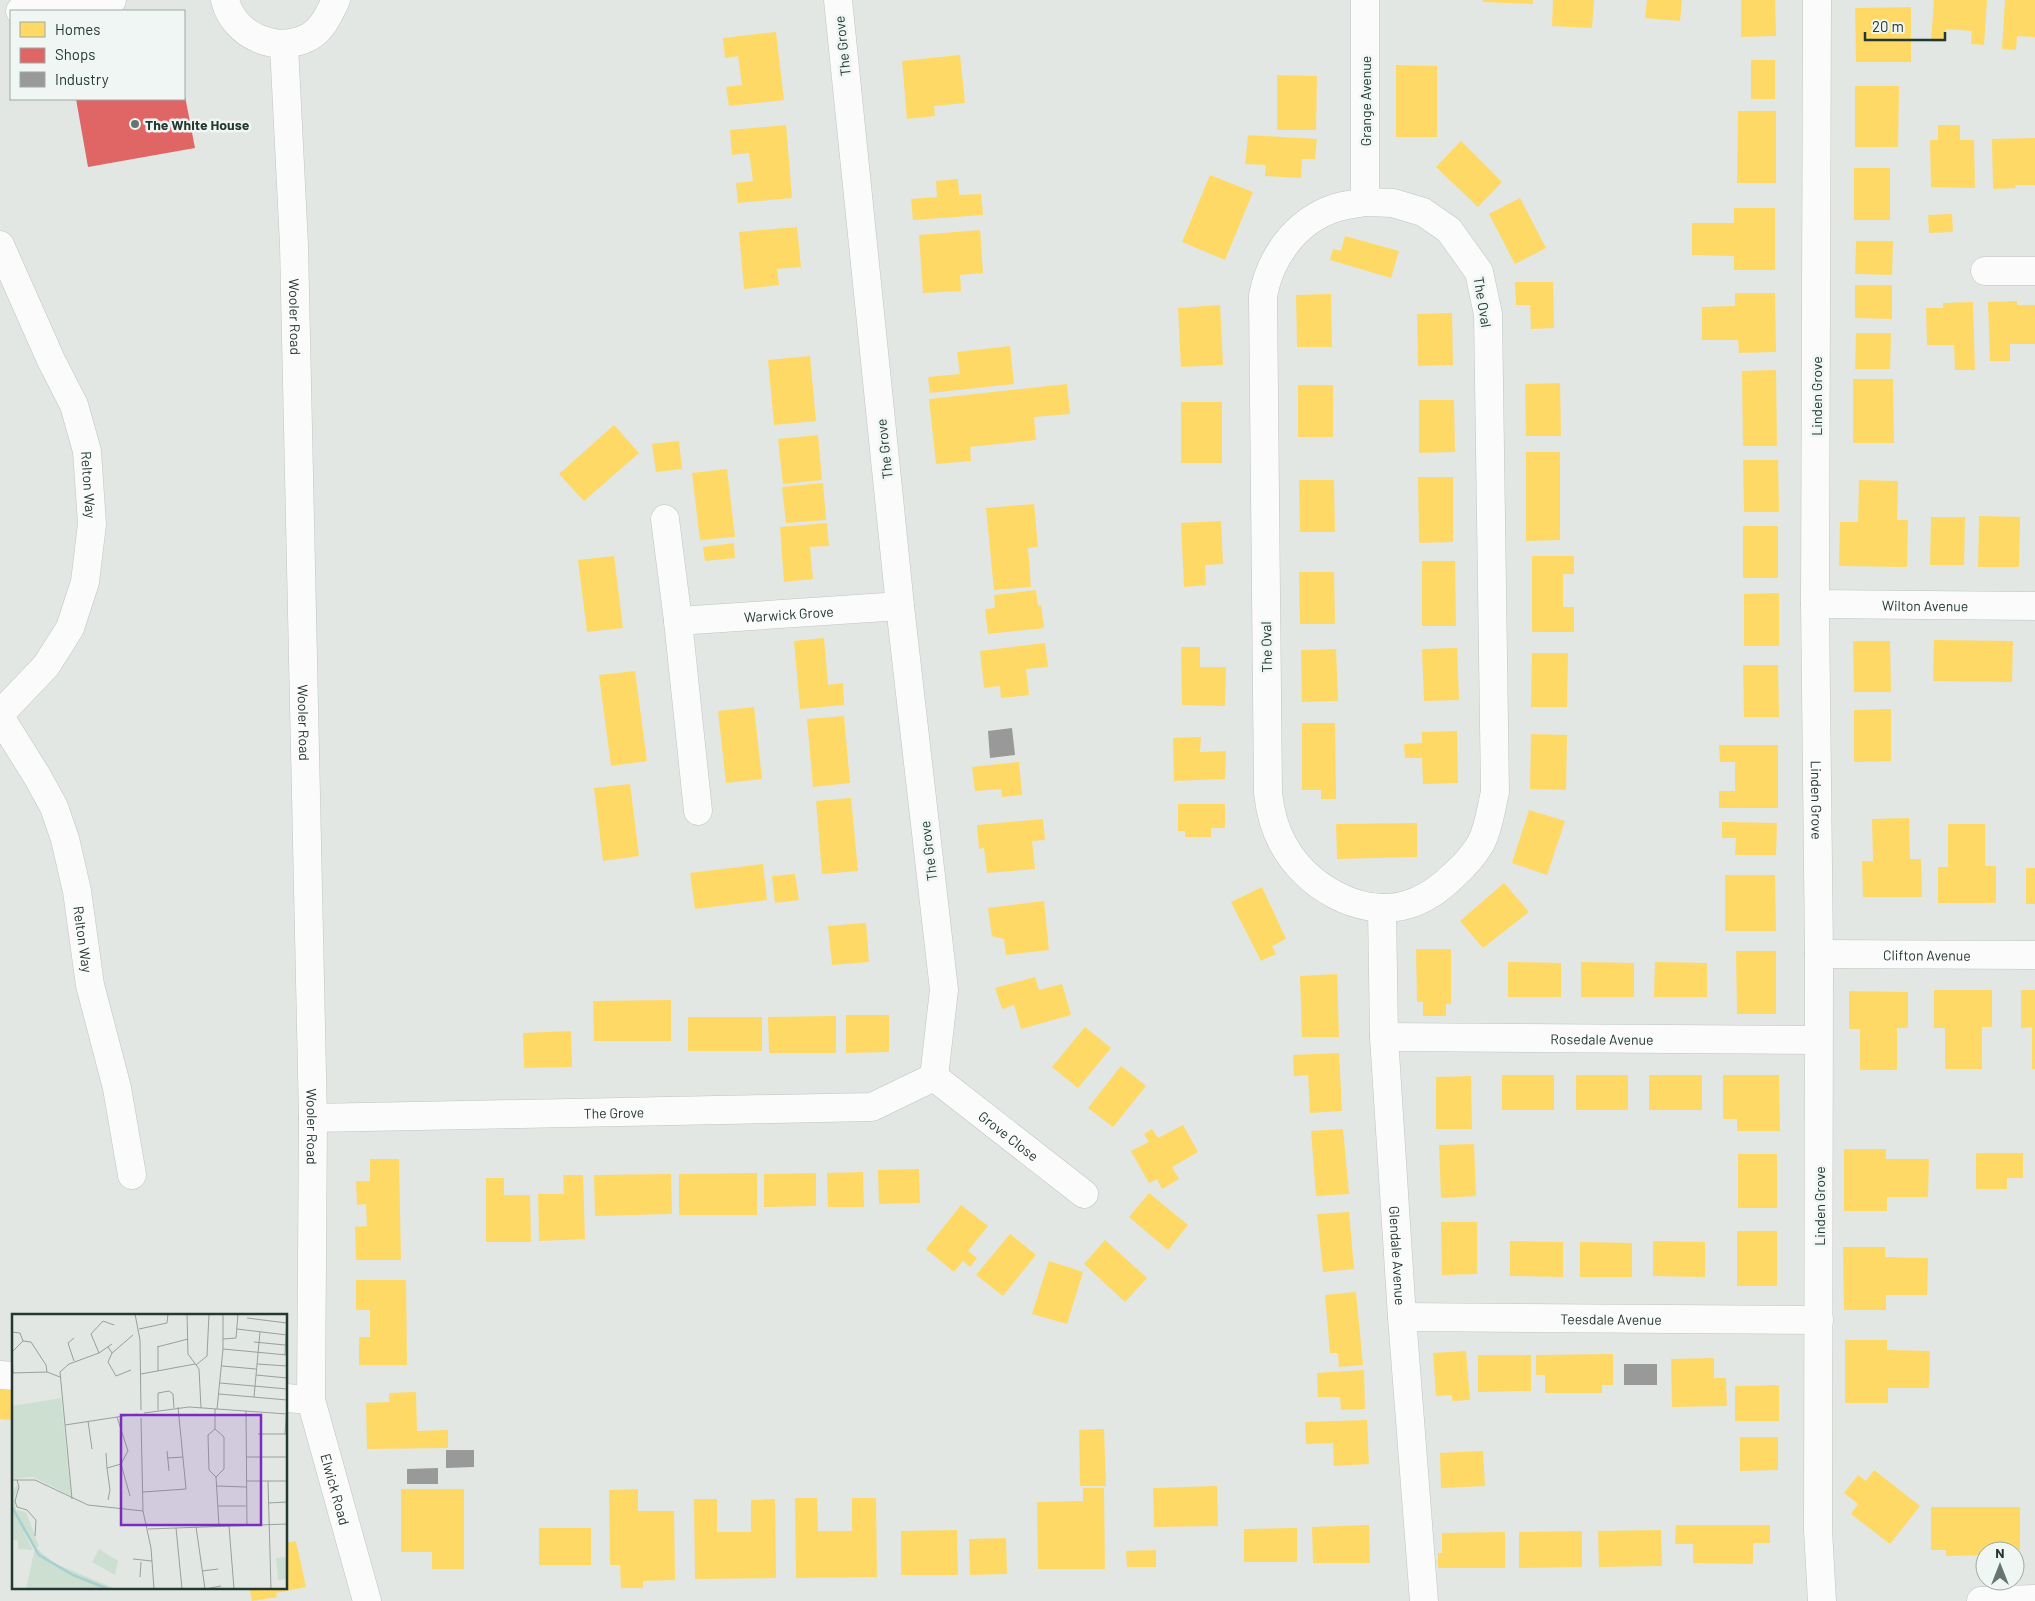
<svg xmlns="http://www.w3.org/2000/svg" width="2035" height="1601" viewBox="0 0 2035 1601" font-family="Barlow,sans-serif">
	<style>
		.homes { fill: #ffd966 }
		.shops { fill: #e06666 }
		.industry { fill: #999 }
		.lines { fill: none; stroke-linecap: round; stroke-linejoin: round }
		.street-casing { stroke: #bfc4c1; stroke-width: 29 }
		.secondary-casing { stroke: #bfc5c2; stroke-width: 29 }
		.street { stroke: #fbfbfb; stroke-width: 28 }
		.secondary { stroke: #fbfbfb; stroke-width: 28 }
		.poi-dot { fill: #66756f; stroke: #f0f6f3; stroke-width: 2 }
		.labels { text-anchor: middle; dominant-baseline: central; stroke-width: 5; stroke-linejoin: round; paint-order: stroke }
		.street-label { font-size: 14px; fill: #233830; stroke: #f0f6f3 }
		.poi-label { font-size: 14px; font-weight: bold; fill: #233830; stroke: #f0f6f3; text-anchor: start }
		.inset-river { fill: none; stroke: #a7d0d1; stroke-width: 2.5 }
		.inset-road { fill: none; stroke: #96a19c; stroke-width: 1 }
		.view { fill: #7b2cbf; fill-opacity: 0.15; stroke: #7b2cbf; stroke-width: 2.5 }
		.inset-edge { fill: none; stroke: #233830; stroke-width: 2.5 }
	</style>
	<rect width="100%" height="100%" fill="#e2e7e4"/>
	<!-- homes -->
	<g class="homes">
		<path d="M1483,0H1533V4L1483,2Z"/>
		<path d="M1553,0H1594L1592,28L1552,26Z"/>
		<path d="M1647,0H1682L1680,21L1645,18Z"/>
		<path d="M1741,0H1775L1776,36L1741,37Z"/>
		<path d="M1934,0H1987L1984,45L1971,44L1972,31L1946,29L1944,42H1931Z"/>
		<path d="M2005,0H2035V37L2017,36L2016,50L2002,49Z"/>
		<path d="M1911,7V62H1856L1855,8Z"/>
		<path d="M776,32L784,100L729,106L726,87L742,85L738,56L725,58L723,38Z"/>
		<path d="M960,55L965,103L934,106L935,116L907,119L902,61Z"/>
		<rect x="1751" y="60" width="24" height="39"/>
		<path d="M1396,65L1437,66V137H1396Z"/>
		<path d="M1277,75L1317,76L1316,130H1277Z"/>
		<path d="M1855,86H1899L1898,147H1855Z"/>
		<path d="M1738,111H1776V183H1737Z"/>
		<path d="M786,125L792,198L738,203L736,183L753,181L751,166L749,153L732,155L730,130Z"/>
		<path d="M1938,125H1960V140H1974L1975,188L1931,187L1930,140H1938Z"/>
		<path d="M1248,135L1317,139L1315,159H1302L1301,178L1265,176L1266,165L1245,164Z"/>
		<path d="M2035,138V185H2015L2016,188L1993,189L1992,139Z"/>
		<path d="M1461,141L1502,182L1478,207L1436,167Z"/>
		<rect x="1854" y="168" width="36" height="52"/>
		<path d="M1210,175L1253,192L1225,260L1182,242Z"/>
		<path d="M958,179L959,195L981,194L983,215L913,220L911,199L937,197L936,181Z"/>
		<path d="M1520,198L1546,248L1515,264L1489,214Z"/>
		<path d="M1734,208H1775V270H1734V256L1692,255V223H1734Z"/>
		<path d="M1952,214L1953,232L1929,233L1928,215Z"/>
		<path d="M797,227L801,267L777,269L779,285L744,289L739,232Z"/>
		<path d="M980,230L983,273L960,275L961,291L923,293L919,235Z"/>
		<path d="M1345,236L1399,251L1391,278L1330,260L1333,249L1341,251Z"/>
		<path d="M1856,241H1893L1892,275L1855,274Z"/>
		<path d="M1515,282H1553L1554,328L1531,329L1530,305H1516Z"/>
		<path d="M1855,285H1892V319L1855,318Z"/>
		<path d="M1735,293H1775L1776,352L1739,353L1738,340H1702V307L1735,306Z"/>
		<path d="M1331,294L1332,347H1297L1296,295Z"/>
		<path d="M2017,301V305H2035V344H2010V361H1990L1988,302Z"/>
		<path d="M1973,302L1975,370H1955L1954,345H1927L1926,308H1943V303Z"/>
		<path d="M1220,305L1223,365L1181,367L1178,308Z"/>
		<path d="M1452,313L1453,365L1418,366L1417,314Z"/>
		<path d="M1856,333H1891L1890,369H1855Z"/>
		<path d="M1010,346L1014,384L930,393L928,377L960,374L957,352Z"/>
		<path d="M810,356L816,421L774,425L768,360Z"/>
		<path d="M1776,370L1777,446H1743L1742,371Z"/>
		<path d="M1853,379H1893L1894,443H1853Z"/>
		<path d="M1560,383L1561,436H1526L1525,384Z"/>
		<path d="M1067,384L1070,414L1034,417L1036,440L970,447L971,461L936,464L929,399Z"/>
		<rect x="1298" y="385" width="35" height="52"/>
		<path d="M1419,400H1454L1455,452L1419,453Z"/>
		<rect x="1181" y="402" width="41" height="61"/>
		<path d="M614,425L639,453L584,501L559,474Z"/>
		<path d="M818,435L822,480L783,484L778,439Z"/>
		<path d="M679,441L682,469L656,472L652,444Z"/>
		<path d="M1526,452H1560V540L1526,541Z"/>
		<path d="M1743,460H1778L1779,512H1744Z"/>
		<path d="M727,469L735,537L700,540L692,473Z"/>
		<path d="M1418,477H1453V542L1419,543Z"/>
		<path d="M1299,480H1334L1335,532H1300Z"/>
		<path d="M1859,480L1898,481L1897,520H1908L1907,567L1839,566L1840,522H1858Z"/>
		<path d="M823,483L826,520L786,523L782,487Z"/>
		<path d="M1034,504L1038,547L1028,548L1031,587L994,590L986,508Z"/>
		<path d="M1979,516L2020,517L2019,567H1978Z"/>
		<path d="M1931,517H1965L1964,565H1930Z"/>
		<path d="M1221,521L1223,564L1205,565L1206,585L1184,587L1181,523Z"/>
		<path d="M827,523L829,546L810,547L813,579L784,582L780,527Z"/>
		<rect x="1743" y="526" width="35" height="52"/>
		<path d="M734,543L735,558L705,561L703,547Z"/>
		<path d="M614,556L623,628L587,632L578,560Z"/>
		<path d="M1532,556H1574V574H1563V607H1574V632H1532Z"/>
		<path d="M1422,561H1455L1456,626H1422Z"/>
		<path d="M1299,572H1334L1335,624H1300Z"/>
		<path d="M1036,590L1038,606L1041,605L1044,628L988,634L985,609L995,608L994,595Z"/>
		<path d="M1779,593V646H1744V594Z"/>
		<path d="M824,638L828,685L843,683L844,705L800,709L794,641Z"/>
		<path d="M1934,640L2013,641L2012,682L1933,681Z"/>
		<path d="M1853,641H1890L1891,692H1854Z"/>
		<path d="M1045,643L1048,667L1026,669L1029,695L1001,698L1000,686L984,688L980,651Z"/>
		<path d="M1181,647H1200V667H1226L1225,706L1182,705Z"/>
		<path d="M1457,648L1459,700L1424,701L1422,649Z"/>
		<path d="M1336,649L1338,701L1302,702L1301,650Z"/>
		<path d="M1532,653H1568L1567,707H1531Z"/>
		<path d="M1743,665H1778L1779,717H1744Z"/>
		<path d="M635,671L647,761L611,766L599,675Z"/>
		<path d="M754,707L762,779L726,783L718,711Z"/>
		<path d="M1891,709V761L1854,762V710Z"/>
		<path d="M844,716L850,783L813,787L807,719Z"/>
		<path d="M1302,723H1335L1336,799H1321V790H1302Z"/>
		<path d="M1457,731L1458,783L1423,784L1422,758H1405L1404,744L1422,743V732Z"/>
		<path d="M1531,734L1567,735L1566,790L1530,789Z"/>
		<path d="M1201,737L1200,752L1226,751L1225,779L1174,781L1173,738Z"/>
		<path d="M1719,745H1778V808H1719V791H1735V762H1720Z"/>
		<path d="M1019,762L1022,795L1002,797L1001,789L975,791L972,767Z"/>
		<path d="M630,784L639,856L603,861L594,788Z"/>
		<path d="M851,798L858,871L822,874L816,801Z"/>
		<path d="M1178,804H1225V828H1211V837H1185V831H1178Z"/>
		<path d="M1529,810L1565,821L1547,875L1512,863Z"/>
		<path d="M1909,818L1910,859H1921L1922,897H1863L1862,861H1873L1872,819Z"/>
		<path d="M1043,819L1045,840L1032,841L1035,869L987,873L984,848L979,849L977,825Z"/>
		<path d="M1722,822L1777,823L1776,855H1735L1736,838H1722Z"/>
		<path d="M1417,823V857L1337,859L1336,824Z"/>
		<path d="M1948,824H1985V866H1996V903H1938V867H1948Z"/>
		<path d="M763,864L767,900L695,909L690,873Z"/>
		<rect x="2026" y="868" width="9" height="36"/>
		<path d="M795,874L799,900L775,903L772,876Z"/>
		<path d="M1725,875H1775L1776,931H1725Z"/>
		<path d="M1504,883L1529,912L1483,948L1460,921Z"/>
		<path d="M1262,887L1286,939L1272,946L1276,954L1261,961L1231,902Z"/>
		<path d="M1044,901L1049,950L1006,955L1004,939L992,936L988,908Z"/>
		<path d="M866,923L869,962L832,965L828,926Z"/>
		<path d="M1416,949H1451V1004H1446V1016H1423V1002H1417Z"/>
		<path d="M1736,951H1776V1014H1737Z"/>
		<path d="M1508,962L1561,963V997H1508Z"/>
		<path d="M1581,962L1634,963V997H1581Z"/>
		<path d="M1655,962L1707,963V997H1654Z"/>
		<path d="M1337,974L1339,1037H1302L1300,976Z"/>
		<path d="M1035,977L1039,990L1062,984L1071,1015L1021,1029L1014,1005L1002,1009L995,988Z"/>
		<path d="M1934,990H1992V1027H1982V1069H1945V1028H1934Z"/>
		<path d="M2021,990H2035V1069H2032V1027L2021,1028Z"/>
		<path d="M1849,991L1908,992V1028H1897V1070H1860V1029H1849Z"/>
		<path d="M671,1000V1041H594L593,1001Z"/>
		<path d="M846,1015H889V1052L846,1053Z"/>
		<path d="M836,1016V1053H769L768,1017Z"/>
		<rect x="688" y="1017" width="74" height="34"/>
		<path d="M1085,1027L1111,1048L1078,1088L1052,1067Z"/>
		<path d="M571,1031L572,1067L524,1068L523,1033Z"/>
		<path d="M1339,1053L1342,1111L1310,1113L1308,1075L1294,1076L1293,1055Z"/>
		<path d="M1121,1066L1146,1086L1113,1127L1088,1108Z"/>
		<rect x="1502" y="1075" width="52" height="35"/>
		<rect x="1576" y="1075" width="52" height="35"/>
		<rect x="1649" y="1075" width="53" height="35"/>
		<path d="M1723,1075H1779L1780,1131H1737V1119H1723Z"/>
		<path d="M1471,1076L1472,1129H1436V1077Z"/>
		<path d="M1183,1125L1198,1152L1172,1167L1179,1179L1162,1189L1157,1179L1149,1183L1131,1151L1149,1142L1144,1134L1152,1129L1158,1138Z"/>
		<path d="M1343,1129L1349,1194L1316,1196L1311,1131Z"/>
		<path d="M1474,1144L1476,1196L1441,1198L1439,1145Z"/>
		<path d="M1844,1149H1886V1159H1929L1928,1197H1887V1211H1844Z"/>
		<path d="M1976,1153H2023V1178H2007V1189H1976Z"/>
		<rect x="1738" y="1154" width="39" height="54"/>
		<path d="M370,1159H399L401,1260H356L355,1227L367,1226L366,1204L357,1205L356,1181H370Z"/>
		<path d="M919,1169L920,1203L879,1204L878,1170Z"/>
		<path d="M863,1172L864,1207H828L827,1173Z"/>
		<path d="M757,1173V1215H679V1174Z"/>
		<path d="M816,1173V1206L764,1207V1174Z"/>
		<path d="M671,1174L672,1214L595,1216L594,1175Z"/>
		<path d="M563,1175H583L585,1239L539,1241L538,1194H564Z"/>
		<path d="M486,1178H504V1195H530L531,1242H486Z"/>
		<path d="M1149,1193L1188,1225L1168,1250L1129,1217Z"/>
		<path d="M961,1205L988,1226L968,1251L977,1258L970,1267L963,1261L954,1272L926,1249Z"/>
		<path d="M1349,1212L1354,1269L1323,1272L1317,1214Z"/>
		<path d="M1441,1222H1477V1274L1442,1275Z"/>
		<rect x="1737" y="1231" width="40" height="55"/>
		<path d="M1010,1234L1036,1255L1003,1296L976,1275Z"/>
		<path d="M1105,1240L1147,1278L1125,1302L1084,1264Z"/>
		<path d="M1510,1241L1563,1242V1277L1510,1276Z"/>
		<path d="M1653,1241L1705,1242V1277L1653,1276Z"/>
		<path d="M1580,1242L1632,1243V1277H1580Z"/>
		<path d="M1843,1247H1885V1257L1928,1258L1927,1295H1886V1310H1844Z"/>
		<path d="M1049,1261L1083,1272L1067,1324L1032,1314Z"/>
		<path d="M356,1280H406L407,1365H359V1337H370V1310H356Z"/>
		<path d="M1356,1292L1363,1365L1339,1367L1338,1353H1330L1325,1295Z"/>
		<path d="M1845,1340H1887V1350L1930,1351L1929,1388H1888V1403H1845Z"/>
		<path d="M1466,1351L1470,1400L1452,1401V1395L1436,1396L1433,1353Z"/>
		<path d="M1613,1354V1385H1602V1393H1545V1375H1536V1355Z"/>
		<path d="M1478,1355H1531V1391L1478,1392Z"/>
		<path d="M1714,1358V1378H1726L1727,1406L1672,1407L1671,1359Z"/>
		<path d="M1364,1370L1365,1409L1341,1410L1340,1397H1318L1317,1373Z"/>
		<path d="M1779,1385V1421H1735V1386Z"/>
		<path d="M0,1389L14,1390V1420L0,1419Z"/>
		<path d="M416,1392L417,1431L448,1430V1448L367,1449L366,1403L389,1402V1393Z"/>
		<path d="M1367,1420L1369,1464L1334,1466L1333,1443L1306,1444L1305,1422Z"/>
		<path d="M1104,1429L1106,1486H1080L1079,1430Z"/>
		<path d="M1740,1437H1778V1470L1740,1471Z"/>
		<path d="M1483,1451L1485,1486L1441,1488L1440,1453Z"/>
		<path d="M1874,1470L1920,1506L1890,1544L1851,1514L1858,1504L1844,1493L1858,1475L1866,1481Z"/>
		<path d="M1217,1486L1218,1526L1154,1527L1153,1488Z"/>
		<path d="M1083,1488H1104L1105,1569H1038L1037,1502L1083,1501Z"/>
		<path d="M401,1489H464V1569H432V1552H401Z"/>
		<path d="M638,1489V1511H674L675,1580L643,1581V1588H621L620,1565H610L609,1490Z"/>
		<path d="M795,1498H817L818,1531H852V1498H876L877,1577L796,1578Z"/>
		<path d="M694,1499H717V1532H751V1500L775,1499L776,1578L695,1579Z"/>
		<path d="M1931,1507H2020V1550L1985,1551V1555L1946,1556V1550H1931Z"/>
		<path d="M1369,1525L1370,1563H1313L1312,1527Z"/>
		<path d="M1676,1525H1770V1543H1753V1564L1693,1563V1544H1675Z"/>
		<rect x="539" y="1528" width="52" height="37"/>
		<path d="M1297,1528V1562H1244V1529Z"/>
		<path d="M957,1530L958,1575H901V1531Z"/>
		<path d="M1661,1530L1662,1566L1599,1567L1598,1531Z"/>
		<path d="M1582,1531V1567L1519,1568V1532Z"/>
		<path d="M1505,1532V1568H1438V1553H1442V1533Z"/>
		<path d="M1006,1538L1007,1574L970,1575L969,1539Z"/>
		<path d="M296,1541L306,1587L276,1593L277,1597L252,1601L249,1587H286V1543Z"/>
		<path d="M1156,1550V1567H1127L1126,1551Z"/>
	</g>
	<!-- shops -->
	<path class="shops" d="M184,91L195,148L88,167L76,99H184Z"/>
	<!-- industry -->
	<g class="industry">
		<path d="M1012,728L1015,755L990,758L988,731Z"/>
		<rect x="1624" y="1364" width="33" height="21"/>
		<path d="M446,1450H474V1467L446,1468Z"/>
		<path d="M438,1468V1484H407V1469Z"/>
	</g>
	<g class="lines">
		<defs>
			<g id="street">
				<path d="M1365,0V202"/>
				<path id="s1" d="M1817,0L1815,604L1819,954L1818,1530L1822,1601"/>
				<path d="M20,11L112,0"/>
				<path d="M1365,202L1393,203L1423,212L1449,230L1479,272L1488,314L1495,792C1491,809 1489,827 1481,843C1474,855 1464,866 1454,875C1441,888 1424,900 1406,905C1359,918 1305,885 1283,844C1274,828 1270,811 1268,793L1263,296C1270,257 1296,221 1335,208C1345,205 1355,204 1365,202Z"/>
				<path id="s2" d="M0,245L51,360L74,405L87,451L92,524L85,582L70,628L46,666L0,714"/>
				<path d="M1985,271H2035"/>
				<path d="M665,519L678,621L698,811"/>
				<path id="s3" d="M1815,604L2035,606"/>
				<path id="s4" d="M678,621L900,606"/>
				<path id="s5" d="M0,717L37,776L54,807L65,839L77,891L90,985L117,1088L132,1175"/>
				<path id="s6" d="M1382,908L1384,1037L1402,1317L1424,1601"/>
				<path id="s7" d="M1819,954L2035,955"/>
				<path id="s8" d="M1384,1037L1818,1040"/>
				<path id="s9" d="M934,1077L1084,1194"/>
				<path id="s10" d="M313,1118L872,1107L934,1077L944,990L900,606L838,0"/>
				<path id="s11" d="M1402,1317L1819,1320"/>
			</g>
			<g id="secondary">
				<path d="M225,0C234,36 276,54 309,37C323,29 329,14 336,0"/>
				<path id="s12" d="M284,45L294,245L313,1118L311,1400L367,1601"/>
				<path d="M0,1375L14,1376"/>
				<path d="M286,1398L311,1400"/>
				<path d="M1981,1601L2035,1599"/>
			</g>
		</defs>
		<!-- street casing -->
		<use href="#street" class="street-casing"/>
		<!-- secondary casing -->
		<use href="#secondary" class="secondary-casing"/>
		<!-- street -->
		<use href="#street" class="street"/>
		<!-- secondary -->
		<use href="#secondary" class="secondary"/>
	</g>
	<!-- markers -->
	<circle class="poi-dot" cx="135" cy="124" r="5"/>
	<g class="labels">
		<!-- street labels -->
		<g class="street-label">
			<text transform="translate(842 46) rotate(-96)">The Grove</text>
			<text transform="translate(1365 101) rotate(-90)">Grange Avenue</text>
			<text transform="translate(1483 302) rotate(81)">The Oval</text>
			<text stroke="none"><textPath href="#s12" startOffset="272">Wooler Road</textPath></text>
			<text transform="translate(1816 396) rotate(-90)">Linden Grove</text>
			<text transform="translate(884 449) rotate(-96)">The Grove</text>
			<text stroke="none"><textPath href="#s2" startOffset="258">Relton Way</textPath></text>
			<text stroke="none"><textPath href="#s3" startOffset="110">Wilton Avenue</textPath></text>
			<text stroke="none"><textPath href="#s4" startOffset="111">Warwick Grove</textPath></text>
			<text transform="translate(1266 647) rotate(-91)">The Oval</text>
			<text stroke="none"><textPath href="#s12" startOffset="678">Wooler Road</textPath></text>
			<text stroke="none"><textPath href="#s1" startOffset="800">Linden Grove</textPath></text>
			<text transform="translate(928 851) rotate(-97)">The Grove</text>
			<text stroke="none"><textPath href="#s5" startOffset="241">Relton Way</textPath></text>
			<text stroke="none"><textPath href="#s7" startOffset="108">Clifton Avenue</textPath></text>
			<text stroke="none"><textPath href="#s8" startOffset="218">Rosedale Avenue</textPath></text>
			<text stroke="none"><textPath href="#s10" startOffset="301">The Grove</textPath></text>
			<text stroke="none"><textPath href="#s12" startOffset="1082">Wooler Road</textPath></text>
			<text stroke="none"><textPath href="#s9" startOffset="95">Grove Close</textPath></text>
			<text transform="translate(1819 1206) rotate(-90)">Linden Grove</text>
			<text stroke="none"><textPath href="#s6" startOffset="348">Glendale Avenue</textPath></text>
			<text stroke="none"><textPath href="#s11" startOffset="209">Teesdale Avenue</textPath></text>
			<text stroke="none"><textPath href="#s12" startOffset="1448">Elwick Road</textPath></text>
		</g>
		<!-- poi labels -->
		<g class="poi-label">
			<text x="145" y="124">The White House</text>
		</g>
	</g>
	<!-- overview -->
	<g transform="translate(12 1314)">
		<rect width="275" height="275" fill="#e2e7e4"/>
		<path d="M49,84L59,182L21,163L0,165V92ZM5,171L7,174L2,183L4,196L14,198L27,232L24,234L42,249L104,275H14L23,234L11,217L21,236L6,235V227L0,225V178ZM87,235L106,247L103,261L80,248ZM274,243L275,265L266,266L264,244Z" fill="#cddfd0"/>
		<path class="inset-river" d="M0,193L27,241L61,261L96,275"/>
		<path class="inset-road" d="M123,0L128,26L129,96M175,0L176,40L187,55L189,94M235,4L275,9M127,15L155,9L156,0M225,15L275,21M0,18L8,19L11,27M62,24L56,29L62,47M211,25L224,24L226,0M242,28L273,31M146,32V57M96,33L100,39L96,48L104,62L119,56M145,33L176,25M211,35L275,41M0,38L11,27L19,28L34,51L35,58M87,39L79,20L91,7L102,11M100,39L121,21M0,41L1,59M273,41L275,0M245,50L275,52M184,51L195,42L197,0M210,52L244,55M0,59L35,58L48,63M129,60L183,50M244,61L275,64M208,69L275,75M207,80L275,86M242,83L248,18M203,95V115M205,95L211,35V0M146,96V79L157,77L161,80L162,94M234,97L235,211M132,99L177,93L275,100M129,104L131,197L139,234L142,275M76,107L80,135M53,111L125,100M203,115L212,123V155L204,163L197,156L196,121ZM246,120H274M273,120L275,90M155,137L157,157M94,139L95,154M234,143H275M156,144L171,143M109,150L118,182M204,163L207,212M0,166H23L76,191L131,197M5,166L7,173L3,187L5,193L15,196L24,206L23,222M234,167H275M256,167L259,275M205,172L234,173M131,178L174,175L166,93M60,185L48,58L57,50L87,39L100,30M96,186L98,176L95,154L109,150L116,137L105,103M256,189L275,188M206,192H234M217,212L222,275M184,213L193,275M164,214L170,275M136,215L275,210M121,245L140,247M190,257L206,255M128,263L129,248M193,275L209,272"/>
		<path class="view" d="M109,101H249V211H109Z"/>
		<rect width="275" height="275" class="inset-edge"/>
	</g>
	<!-- legend -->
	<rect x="10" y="10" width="175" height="90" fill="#f0f6f3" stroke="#9eaaa5"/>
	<rect x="20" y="22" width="25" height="15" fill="#ffd966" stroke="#9eaaa5"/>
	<text x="55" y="35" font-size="15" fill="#233830">Homes</text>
	<rect x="20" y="48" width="25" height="15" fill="#e06666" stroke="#9eaaa5"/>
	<text x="55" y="60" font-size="15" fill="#233830">Shops</text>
	<rect x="20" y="72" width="25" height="15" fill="#999999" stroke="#9eaaa5"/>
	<text x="55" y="85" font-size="15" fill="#233830">Industry</text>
	<!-- north arrow -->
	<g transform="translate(2000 1566)"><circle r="24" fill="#f0f6f3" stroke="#9eaaa5"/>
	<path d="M0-4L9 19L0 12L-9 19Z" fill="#66756f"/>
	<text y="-8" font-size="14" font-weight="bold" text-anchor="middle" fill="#233830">N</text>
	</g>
	<!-- scale -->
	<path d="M1865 32v8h80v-8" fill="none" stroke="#233830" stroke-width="2.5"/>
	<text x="1872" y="32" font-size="15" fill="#233830" stroke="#f0f6f3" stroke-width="4" paint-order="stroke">20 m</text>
</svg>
